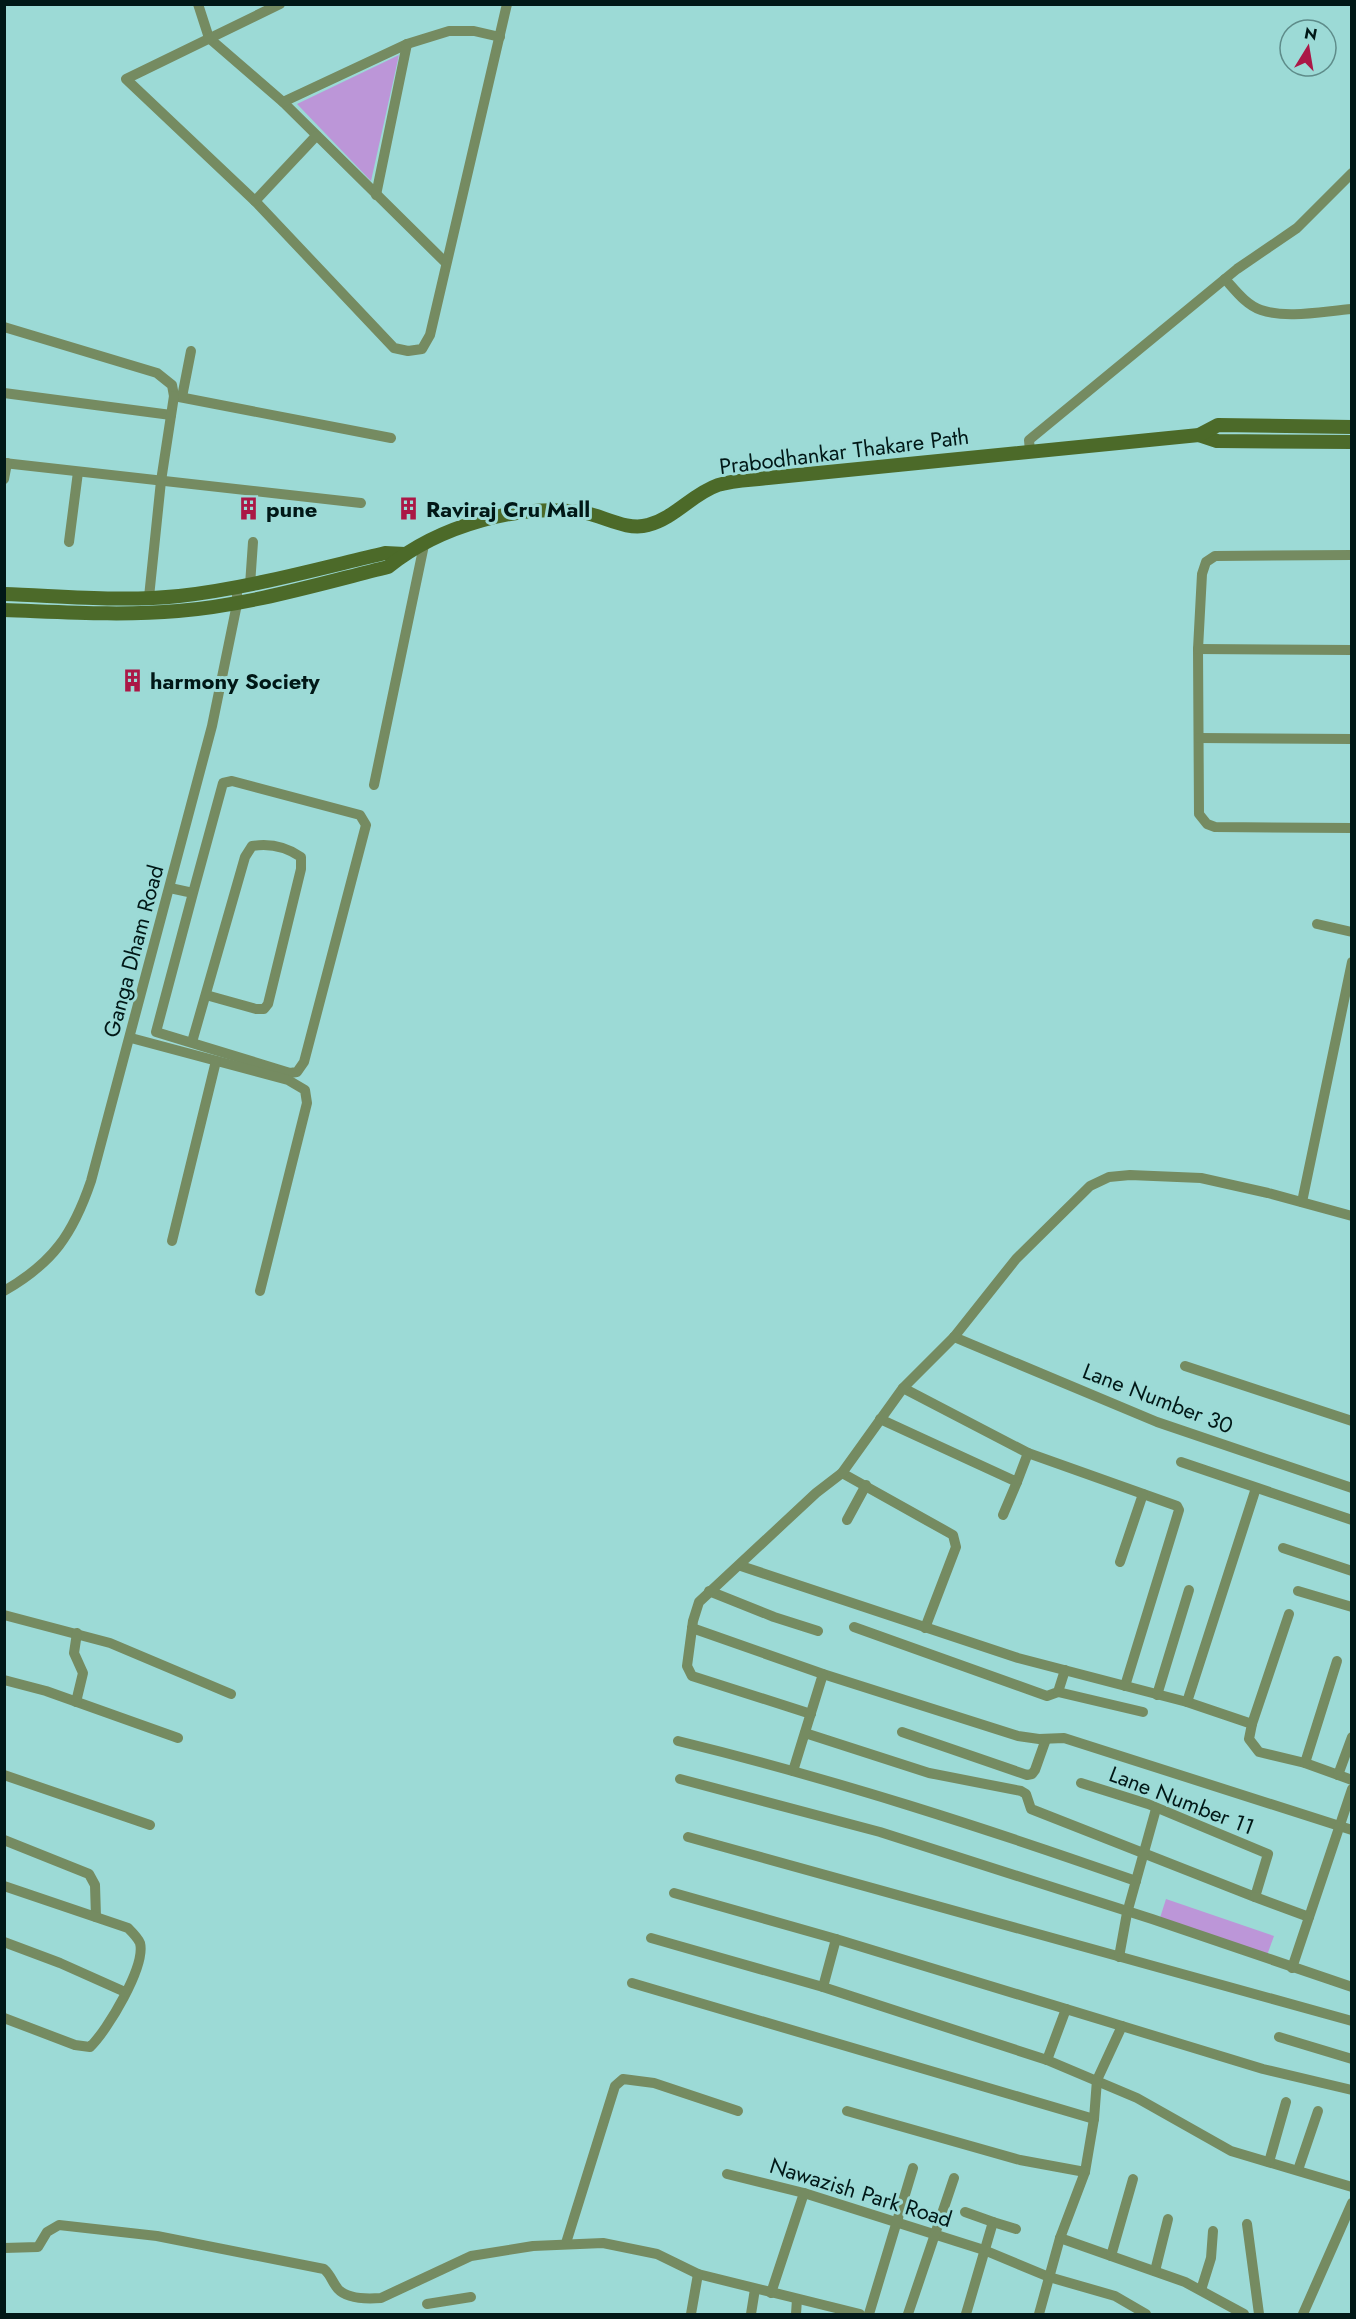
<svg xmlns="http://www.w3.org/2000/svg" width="1356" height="2319" viewBox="0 0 1356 2319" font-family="Jost,sans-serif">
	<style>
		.green { fill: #bc96d8 }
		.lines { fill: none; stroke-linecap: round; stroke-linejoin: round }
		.minor { stroke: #758b61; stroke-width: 10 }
		.secondary { stroke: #4c6a29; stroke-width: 14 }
		.labels { text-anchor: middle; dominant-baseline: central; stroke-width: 6; stroke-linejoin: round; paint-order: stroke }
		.street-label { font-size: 22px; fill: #011817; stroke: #9cdad6 }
		.poi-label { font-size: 22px; font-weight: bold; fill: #011817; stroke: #9cdad6; text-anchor: start }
	</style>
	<rect width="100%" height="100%" fill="#9cdad6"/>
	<!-- green -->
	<g class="green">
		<path d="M399,55L371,181L297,104Z"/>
		<path d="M1166,1899L1274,1936L1266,1958L1159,1921Z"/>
	</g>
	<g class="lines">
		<!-- minor -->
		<g class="minor">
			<path d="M198,4L209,38L283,102L445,262"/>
			<path d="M280,4L126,79L255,201L394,348L408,351L422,349L430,335L507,4"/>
			<path d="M283,102L407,44L449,31H474L500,37"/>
			<path d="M376,195L407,44"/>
			<path d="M255,201L316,136"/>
			<path d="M1225,279C1235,290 1246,305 1261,310C1287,319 1324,311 1352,309"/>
			<path d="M4,327L157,373L172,385L174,396L391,438"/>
			<path d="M4,393L171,415"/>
			<path d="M182,397L191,351"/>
			<path d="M1030,451L1029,440L1237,269L1297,228L1352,173"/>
			<path d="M4,463L361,503"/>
			<path d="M4,479L7,463"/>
			<path d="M69,542L78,472"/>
			<path d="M1352,555L1215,556L1206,562L1202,574L1198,649L1199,814L1207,824L1215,827L1352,828"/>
			<path d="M250,585L253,542"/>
			<path d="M149,597L161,481L174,396"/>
			<path d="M1198,649L1352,650"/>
			<path d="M1199,738L1352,739"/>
			<path d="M374,785L424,545"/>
			<path d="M170,888L193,893L223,783L232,781L360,815L366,825L304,1062L297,1072L290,1073L156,1032L193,893"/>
			<path d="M1317,924L1352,932"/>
			<path d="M131,1038L288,1080L305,1090L307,1103L260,1291"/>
			<path d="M192,1042L245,857L252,846C270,843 285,846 301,857V869L268,1004L264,1009H256L206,995"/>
			<path d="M1302,1202L1352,962"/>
			<path d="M172,1241L216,1061"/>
			<path d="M4,1291C53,1263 73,1234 91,1181L212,726L237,604V588"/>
			<path d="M954,1337L1157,1422L1352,1488"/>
			<path d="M1185,1366L1352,1421"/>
			<path d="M903,1388L1028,1453L1177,1506L1179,1510L1125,1686"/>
			<path d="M880,1419L1017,1482L1028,1453"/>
			<path d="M1181,1462L1352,1520"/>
			<path d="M842,1473L953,1535L956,1547L925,1628"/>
			<path d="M1003,1515L1017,1482"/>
			<path d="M847,1520L866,1485"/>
			<path d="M1283,1548L1352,1571"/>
			<path d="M1120,1562L1143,1494"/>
			<path d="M741,1566L1018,1658L1187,1702L1252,1724L1249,1739L1259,1752L1305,1763L1352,1780"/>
			<path d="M709,1591L774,1617L818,1631"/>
			<path d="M1298,1591L1352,1607"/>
			<path d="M4,1615L110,1643L231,1694"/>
			<path d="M854,1627L1047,1696L1058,1692L1065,1670"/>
			<path d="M692,1628L823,1674L1018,1736L1039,1739L1064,1738L1352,1830"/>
			<path d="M4,1680L46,1691L178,1738"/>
			<path d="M1058,1692L1143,1712"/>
			<path d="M1157,1695L1189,1590"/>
			<path d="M76,1702L83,1673L74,1653L77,1633"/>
			<path d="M1187,1702L1256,1488"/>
			<path d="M811,1714L692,1676L687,1666L693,1621L699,1602L816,1493L842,1473L903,1388L954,1337L1016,1259L1090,1186L1109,1177L1130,1175L1201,1178L1268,1193L1352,1216"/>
			<path d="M1252,1724L1289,1614"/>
			<path d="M902,1732L1027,1775L1032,1774L1035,1770L1046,1739"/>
			<path d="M805,1733L929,1773L1021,1791L1026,1794L1031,1809L1255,1897L1268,1854L1148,1804L1081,1783"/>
			<path d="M678,1741C834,1779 985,1828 1136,1881"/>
			<path d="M1305,1763L1337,1661"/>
			<path d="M793,1771L823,1674"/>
			<path d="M4,1775L150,1825"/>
			<path d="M1338,1775L1352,1737"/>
			<path d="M680,1779L880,1832L1152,1919L1352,1987"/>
			<path d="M688,1837L1352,2021"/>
			<path d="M4,1840L89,1874L95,1885L96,1917"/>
			<path d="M4,1886L128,1928C132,1932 138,1938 140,1943C146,1966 107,2031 90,2047L75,2045L4,2018"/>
			<path d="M674,1893L836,1939L1263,2069L1352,2090"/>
			<path d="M1255,1897L1309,1917"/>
			<path d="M651,1938L823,1987L1047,2060L1137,2098L1231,2151L1352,2187"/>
			<path d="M4,1942L60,1963L125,1992"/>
			<path d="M1119,1957L1127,1913L1156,1809"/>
			<path d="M1292,1968L1352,1789"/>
			<path d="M632,1983L1094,2119"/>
			<path d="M823,1987L836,1939"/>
			<path d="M1279,2037L1352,2059"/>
			<path d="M1047,2060L1066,2009"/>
			<path d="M847,2111L1020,2160L1085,2172L1094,2119L1097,2080L1122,2026"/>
			<path d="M1269,2162L1286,2102"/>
			<path d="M1298,2170L1318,2111"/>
			<path d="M727,2174L804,2193L984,2250L1049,2277L1115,2296L1146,2314"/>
			<path d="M965,2212L993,2222"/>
			<path d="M1247,2224L1259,2314"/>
			<path d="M1060,2238L1185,2282L1244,2314"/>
			<path d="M566,2243L615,2086L623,2079L654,2083L738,2111"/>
			<path d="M4,2248L38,2247L47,2232L59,2225L157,2236L324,2269C331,2275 332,2282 338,2289C347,2299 368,2299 381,2298L471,2256L533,2246L603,2243L657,2254L698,2274L860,2314"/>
			<path d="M1111,2256L1133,2179"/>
			<path d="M1155,2271L1168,2219"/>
			<path d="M1201,2290L1211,2258L1213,2231"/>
			<path d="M771,2293L804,2193"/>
			<path d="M427,2304L471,2297"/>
			<path d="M691,2314L698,2274"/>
			<path d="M751,2314L755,2289"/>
			<path d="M796,2314L797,2299"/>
			<path d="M869,2314L913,2168"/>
			<path d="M908,2314L954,2178"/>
			<path d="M966,2314L993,2222L1016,2229"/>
			<path d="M1039,2314L1060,2238L1085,2172"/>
			<path d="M1303,2314L1352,2203"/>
		</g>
		<!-- secondary -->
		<g class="secondary">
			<path d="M1199,435L1217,441L1352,442"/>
			<path d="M4,594C62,596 121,602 179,596C249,588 317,569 385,553L405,554"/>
			<path d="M4,610C62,612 121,616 178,611C250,605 319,584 388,567C439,526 520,502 586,513C605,517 628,531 648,525C675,518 692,494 718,485C733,480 752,480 768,478L1199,435L1218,425L1352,427"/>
		</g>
	</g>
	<!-- icons -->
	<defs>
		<symbol id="building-bare" viewBox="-9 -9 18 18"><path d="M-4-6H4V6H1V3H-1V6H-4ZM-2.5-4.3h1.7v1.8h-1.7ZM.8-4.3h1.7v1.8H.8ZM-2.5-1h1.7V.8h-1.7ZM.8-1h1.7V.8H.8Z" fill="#ab1746" stroke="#9cdad6" stroke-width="2.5" paint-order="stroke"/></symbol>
	</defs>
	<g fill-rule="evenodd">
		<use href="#building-bare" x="232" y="492" width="33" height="33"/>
		<use href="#building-bare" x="392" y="492" width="33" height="33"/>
		<use href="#building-bare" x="116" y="664" width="33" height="33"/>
	</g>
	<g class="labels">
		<!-- street labels -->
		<g class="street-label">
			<text transform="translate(844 451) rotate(-7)">Prabodhankar Thakare Path</text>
			<text transform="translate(133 951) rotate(-75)">Ganga Dham Road</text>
			<text transform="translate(1158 1398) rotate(21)">Lane Number 30</text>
			<text transform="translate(1182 1800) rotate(21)">Lane Number 11</text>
			<text transform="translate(861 2192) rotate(17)">Nawazish Park Road</text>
		</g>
		<!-- poi labels -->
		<g class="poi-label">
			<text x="266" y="509">pune</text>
			<text x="426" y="509">Raviraj Cru Mall</text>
			<text x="150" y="681">harmony Society</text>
		</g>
	</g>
	<!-- border -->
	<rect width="1356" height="2319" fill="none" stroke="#011817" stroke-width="12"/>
	<!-- north arrow -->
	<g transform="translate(1308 48) rotate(11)"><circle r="28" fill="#9cdad6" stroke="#5e8c8a" stroke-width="1.5"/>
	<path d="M0-4.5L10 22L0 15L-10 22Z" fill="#ab1746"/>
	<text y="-9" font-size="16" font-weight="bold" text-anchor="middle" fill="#011817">N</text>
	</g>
</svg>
